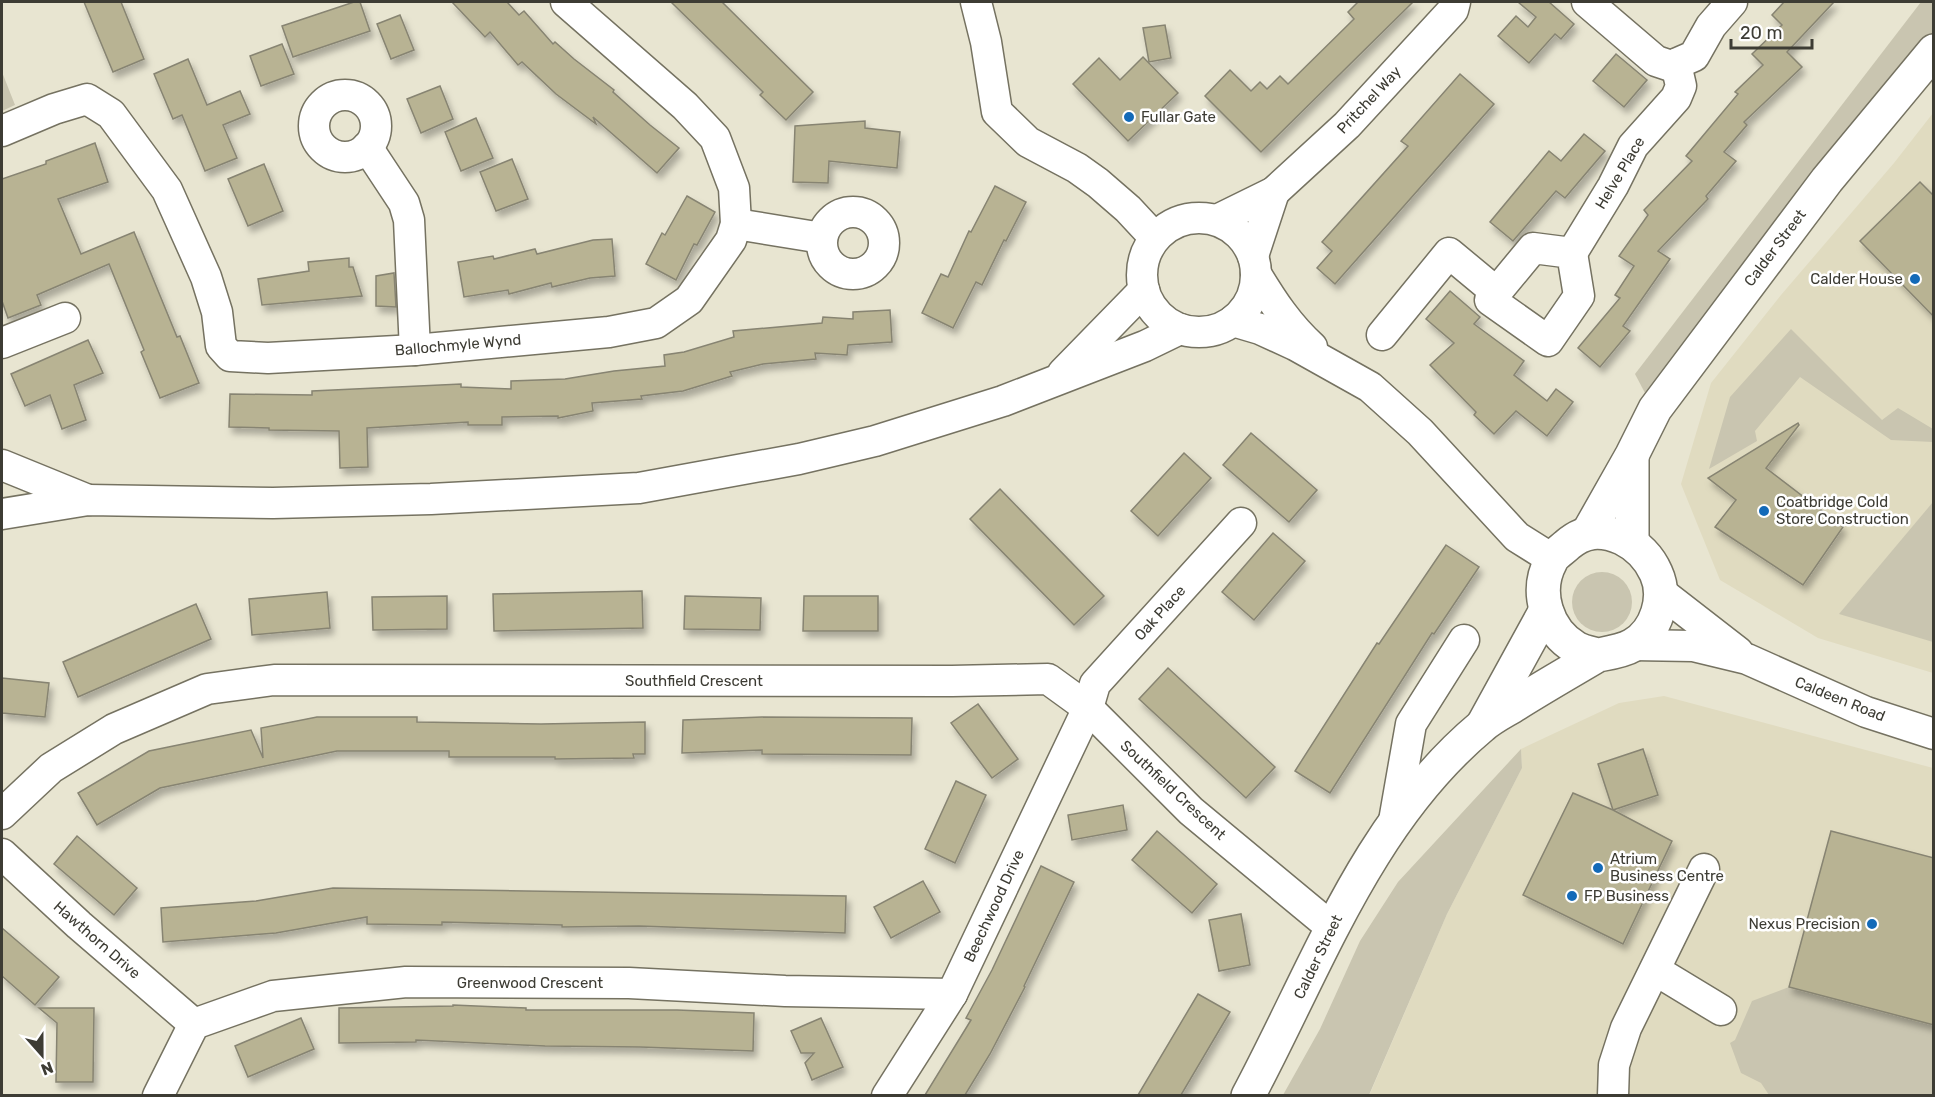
<svg xmlns="http://www.w3.org/2000/svg" width="1935" height="1097" viewBox="0 0 1935 1097" font-family="Rubik,sans-serif">
	<style>
		.built { fill: #e0dbc0 }
		.green { fill: #c9c5b0 }
		.building { fill: #b8b393; stroke: #878472; stroke-width: 1.5; filter: url(#shadow) }
		.lines { fill: none; stroke-linecap: round; stroke-linejoin: round }
		.minor-casing { stroke: #757261; stroke-width: 33 }
		.major-casing { stroke: #757261; stroke-width: 36 }
		.minor { stroke: #fff; stroke-width: 30 }
		.major { stroke: #fff; stroke-width: 33 }
		.poi-dot { fill: #136ab8; stroke: #fff; stroke-width: 2 }
		.labels { text-anchor: middle; dominant-baseline: central; stroke-width: 5; stroke-linejoin: round; paint-order: stroke }
		.street-label { font-size: 15px; fill: #3d3c34; stroke: #fff }
		.poi-label { font-size: 15px; fill: #3d3c34; stroke: #fff; text-anchor: start }
	</style>
	<defs>
		<filter id="shadow"><feDropShadow dx="3.5" dy="6" stdDeviation="3" flood-color="#0004"/></filter>
	</defs>
	<rect width="100%" height="100%" fill="#e8e5d1"/>
	<!-- built -->
	<g class="built">
		<path d="M1933,113V673L1818,638L1720,580L1681,484L1711,383L1781,295L1894,163Z"/>
		<path d="M1664,696L1933,768V1095L1369,1096L1447,914L1522,768L1521,749L1619,703Z"/>
	</g>
	<!-- green -->
	<g class="green">
		<path d="M1921,2H1933V35L1645,393L1635,374Z"/>
		<path d="M2,72L15,105L2,111Z"/>
		<path d="M1791,329L1882,420L1898,408L1933,429V442L1891,440L1800,377L1755,431L1757,441L1709,469L1730,397Z"/>
		<path d="M1933,502V642L1839,614Z"/>
		<circle cx="1602" cy="602" r="30"/>
		<path d="M1521,749L1522,768L1447,914L1369,1095H1283L1320,1029L1360,941L1398,882Z"/>
		<path d="M1789,987L1933,1025V1095H1769L1761,1083L1741,1073L1730,1043L1735,1040L1752,1001Z"/>
	</g>
	<!-- building -->
	<g class="building">
		<path d="M84,2H121L144,59L113,72Z"/>
		<path d="M354,2H360L370,31L293,57L282,26Z"/>
		<path d="M452,2H507L519,15L524,11L553,44L555,42L574,59L614,90L613,92L650,125L679,148L657,173L593,117L596,124L556,94L522,62L518,65L490,32L485,37Z"/>
		<path d="M671,2H722L813,92L786,120L760,95L763,92Z"/>
		<path d="M1358,2H1413L1261,152L1205,96L1230,70L1251,91L1260,82L1267,89L1280,76L1288,84L1354,19L1348,12Z"/>
		<path d="M1518,2H1549L1574,24L1561,39L1555,34L1529,63L1498,36L1516,16L1528,27L1536,17Z"/>
		<path d="M1784,2H1834L1787,52L1802,67L1744,122L1747,125L1724,152L1736,161L1706,196L1708,199L1658,251L1670,259L1623,326L1630,331L1600,367L1578,348L1620,298L1615,295L1634,266L1619,256L1648,215L1644,210L1692,161L1686,156L1738,94L1735,92L1763,65L1752,54L1782,25L1772,15Z"/>
		<path d="M400,15L414,50L391,59L377,24Z"/>
		<path d="M1165,25L1171,58L1149,62L1143,28Z"/>
		<path d="M282,44L294,74L261,86L250,56Z"/>
		<path d="M1616,54L1647,80L1624,107L1593,81Z"/>
		<path d="M1143,57L1178,93L1128,141L1073,84L1099,58L1120,80Z"/>
		<path d="M188,59L207,105L240,91L250,114L223,125L237,158L205,171L182,115L173,119L154,74Z"/>
		<path d="M1460,74L1494,104L1335,284L1317,268L1332,251L1322,242L1408,146L1401,141Z"/>
		<path d="M440,86L453,119L421,133L407,99Z"/>
		<path d="M476,118L493,158L461,171L445,132Z"/>
		<path d="M865,121V128L900,132L897,168L829,161L828,183L793,182L795,126Z"/>
		<path d="M1584,134L1605,151L1565,198L1556,191L1513,241L1490,222L1549,151L1561,161Z"/>
		<path d="M95,143L108,182L58,199L81,254L134,232L177,337L180,336L199,383L160,398L141,352L144,350L109,264L37,295L41,305L8,318L2,301V179L46,164V161Z"/>
		<path d="M512,159L528,199L496,211L480,172Z"/>
		<path d="M264,164L283,211L248,226L228,179Z"/>
		<path d="M1920,182L1934,196V317L1860,241Z"/>
		<path d="M995,186L1026,202L1006,241L1004,240L982,285L976,282L953,328L922,313L941,274L948,277L969,231L971,232Z"/>
		<path d="M687,196L715,212L697,245L694,244L676,280L646,264L662,233L665,235Z"/>
		<path d="M612,239L615,276L590,278L552,287L551,283L509,294L508,290L464,297L458,262L493,256L494,259L535,249L537,254L593,240Z"/>
		<path d="M349,258V267H353L362,296L262,305L258,279L309,271L308,262Z"/>
		<path d="M394,273L396,307L376,306V276Z"/>
		<path d="M1450,291L1480,317L1474,324L1524,361L1514,375L1547,401L1556,389L1573,402L1547,436L1516,411L1494,434L1474,415L1476,412L1430,365L1454,343L1426,319Z"/>
		<path d="M890,310L892,342L848,345L847,355L815,353L816,359L763,364L730,372L732,376L683,391L641,396L642,399L592,403L593,411L558,418V416L502,417V425H468V422L367,428L368,467L340,468L339,431L269,430V428L229,427L230,394L312,395V391L461,384V387L511,389V381L565,379L614,371L665,366L664,355L684,352L734,337L733,331L822,323L823,317L853,319V312Z"/>
		<path d="M88,340L103,373L74,385L86,420L62,429L50,395L25,406L11,374Z"/>
		<path d="M1798,423L1799,425L1766,468L1843,527L1803,585L1715,527L1736,500L1708,478Z"/>
		<path d="M1251,433L1317,490L1289,522L1223,465Z"/>
		<path d="M1184,453L1211,478L1158,536L1131,511Z"/>
		<path d="M1000,489L1104,596L1074,625L970,519Z"/>
		<path d="M1273,533L1305,561L1254,620L1222,592Z"/>
		<path d="M1446,545L1479,567L1434,634L1432,633L1330,793L1295,771L1377,643L1379,644Z"/>
		<path d="M642,591L643,628L494,631L493,594Z"/>
		<path d="M327,592L330,628L252,635L249,599Z"/>
		<path d="M447,596V629L373,630L372,597Z"/>
		<path d="M685,596L761,598L760,630L684,629Z"/>
		<path d="M804,596H878V631H803Z"/>
		<path d="M196,604L211,639L78,697L63,662Z"/>
		<path d="M1168,668L1275,767L1246,798L1139,699Z"/>
		<path d="M2,678L49,683L45,717L2,713Z"/>
		<path d="M978,704L1018,759L992,778L951,723Z"/>
		<path d="M317,717H417V722L541,724L645,722V754H633L634,758L555,759V757H449V751H337L160,788L97,825L78,793L149,751L251,730L263,758L261,728Z"/>
		<path d="M762,717L912,718L911,755L762,754V750L682,753L683,720Z"/>
		<path d="M1643,749L1658,795L1613,810L1598,764Z"/>
		<path d="M956,781L986,795L955,863L925,849Z"/>
		<path d="M1573,793L1613,810L1672,841L1623,944L1523,895Z"/>
		<path d="M1123,805L1127,830L1072,840L1068,815Z"/>
		<path d="M1157,831L1217,884L1192,913L1132,860Z"/>
		<path d="M1831,831L1934,858V1025L1789,987Z"/>
		<path d="M77,836L137,888L114,915L54,864Z"/>
		<path d="M1041,866L1074,882L1024,986L1025,987L990,1054L965,1095H925L971,1020L966,1018L992,970Z"/>
		<path d="M923,881L940,912L891,938L874,907Z"/>
		<path d="M333,888L846,896L845,933L639,926L562,927V925L442,922V925L367,924V917L276,933L163,942L161,908L256,901Z"/>
		<path d="M1241,914L1250,965L1219,971L1209,920Z"/>
		<path d="M2,928L59,977L35,1005L2,976Z"/>
		<path d="M1198,994L1230,1012L1181,1095H1138Z"/>
		<path d="M453,1005L526,1008V1010H677L754,1013L753,1051L640,1047L545,1046L416,1040V1042L339,1043V1008L453,1006Z"/>
		<path d="M39,1008H94L93,1082H56L57,1023Z"/>
		<path d="M301,1018L314,1049L248,1077L235,1046Z"/>
		<path d="M821,1018L843,1067L812,1080L805,1063L814,1053H801L791,1031Z"/>
	</g>
	<g class="lines">
		<defs>
			<g id="minor">
				<path d="M976,2L986,42L997,112L1028,142L1077,168L1098,183L1128,209L1155,238"/>
				<path d="M1587,2L1656,61L1671,66L1694,56L1711,26L1732,2"/>
				<circle cx="345" cy="126" r="31"/>
				<path d="M2,131L54,109L87,99L111,114L167,190L206,277L217,312L221,346L230,356L268,358L415,350L609,332L656,323L689,300L731,240L736,224L734,188L715,138L685,106L566,2"/>
				<path d="M367,147L404,203L409,220L415,350"/>
				<circle cx="853" cy="243" r="31"/>
				<circle cx="1199" cy="275" r="57"/>
				<path d="M1217,220L1274,192L1347,125L1453,10L1455,2"/>
				<path d="M736,224L822,238"/>
				<path d="M1533,248L1572,253L1579,296L1548,341L1490,300Z"/>
				<path d="M1572,253L1613,186L1633,146L1676,98L1681,86L1676,64"/>
				<path d="M1253,256L1274,192"/>
				<path d="M1256,274C1273,302 1288,325 1312,347"/>
				<path d="M1233,321L1260,329L1295,345L1370,387L1420,432L1517,537L1552,559"/>
				<path d="M1382,335L1449,253L1496,292"/>
				<path d="M2,343L65,318"/>
				<path d="M1063,373L1144,290"/>
				<path d="M2,465L88,500"/>
				<path d="M2,514L88,500L273,503L431,499L639,488L799,459L875,441L1003,401L1145,346L1180,329"/>
				<path d="M1662,593L1738,652"/>
				<path d="M1633,645L1693,646L1747,659L1866,712L1934,734"/>
				<path d="M2,814L51,768L114,729L207,689L274,680L952,681L1048,679L1088,708L1191,811L1331,927"/>
				<path d="M1394,821L1411,724L1464,640"/>
				<path d="M2,854L79,925L194,1024"/>
				<path d="M1655,970L1721,1010"/>
				<path d="M158,1096L194,1024L273,996L406,982L629,983L785,991L952,994"/>
				<path d="M887,1096L952,994L1088,708L1095,684L1241,523"/>
				<path d="M1613,1096L1614,1065L1626,1028L1704,869"/>
			</g>
			<g id="major">
				<path d="M1589,531L1632,455L1655,409L1827,180L1934,51"/>
				<path d="M1632,543V457"/>
				<path d="M1484,723L1546,610"/>
				<path d="M1248,1096C1317,967 1367,822 1482,726C1492,717 1505,711 1516,704C1543,687 1571,671 1598,655C1609,653 1623,651 1633,645C1657,631 1667,597 1656,573C1649,557 1638,546 1622,538C1601,529 1584,530 1567,545C1562,550 1554,554 1551,561C1534,592 1547,631 1576,648C1583,652 1591,653 1598,655"/>
			</g>
		</defs>
		<!-- minor casing -->
		<use href="#minor" class="minor-casing"/>
		<!-- major casing -->
		<use href="#major" class="major-casing"/>
		<!-- minor -->
		<use href="#minor" class="minor"/>
		<!-- major -->
		<use href="#major" class="major"/>
	</g>
	<!-- markers -->
	<g class="poi-dot">
		<circle cx="1129" cy="117" r="6"/>
		<circle cx="1915" cy="279" r="6"/>
		<circle cx="1764" cy="511" r="6"/>
		<circle cx="1598" cy="868" r="6"/>
		<circle cx="1572" cy="896" r="6"/>
		<circle cx="1872" cy="924" r="6"/>
	</g>
	<g class="labels">
		<!-- street labels -->
		<g class="street-label">
			<text transform="translate(1369 100) rotate(-47)">Pritchel Way</text>
			<text transform="translate(1620 173) rotate(-59)">Helve Place</text>
			<text transform="translate(1775 248) rotate(-53)">Calder Street</text>
			<text transform="translate(458 345) rotate(-5)">Ballochmyle Wynd</text>
			<text transform="translate(1160 613) rotate(-48)">Oak Place</text>
			<text x="694" y="681">Southfield Crescent</text>
			<text transform="translate(1840 699) rotate(22)">Caldeen Road</text>
			<text transform="translate(1173 790) rotate(43)">Southfield Crescent</text>
			<text transform="translate(994 906) rotate(-65)">Beechwood Drive</text>
			<text transform="translate(97 940) rotate(41)">Hawthorn Drive</text>
			<text transform="translate(1318 957) rotate(-64)">Calder Street</text>
			<text x="530" y="983">Greenwood Crescent</text>
		</g>
		<!-- poi labels -->
		<g class="poi-label">
			<text x="1141" y="117">Fullar Gate</text>
			<text x="1903" y="279" text-anchor="end">Calder House</text>
			<text x="1776" y="502">Coatbridge Cold<tspan x="1776" dy="17">Store Construction</tspan></text>
			<text x="1610" y="859">Atrium<tspan x="1610" dy="17">Business Centre</tspan></text>
			<text x="1584" y="896">FP Business</text>
			<text x="1860" y="924" text-anchor="end">Nexus Precision</text>
		</g>
	</g>
	<!-- border -->
	<rect width="1935" height="1097" fill="none" stroke="#3d3c34" stroke-width="6"/>
	<!-- north arrow -->
	<g transform="translate(42 1055) rotate(159)" stroke="#ffffff" stroke-width="4.5" paint-order="stroke">
	<path d="M0-4.5L10 22L0 15L-10 22Z" fill="#3d3c34"/>
	<text y="-9" font-size="16" font-weight="bold" text-anchor="middle" fill="#3d3c34">N</text>
	</g>
	<!-- scale -->
	<path d="M1731 39v9h81v-9" fill="none" stroke="#3d3c34" stroke-width="3"/>
	<text x="1740" y="39" font-size="18" fill="#3d3c34" stroke="#ffffff" stroke-width="4.5" paint-order="stroke">20 m</text>
</svg>
